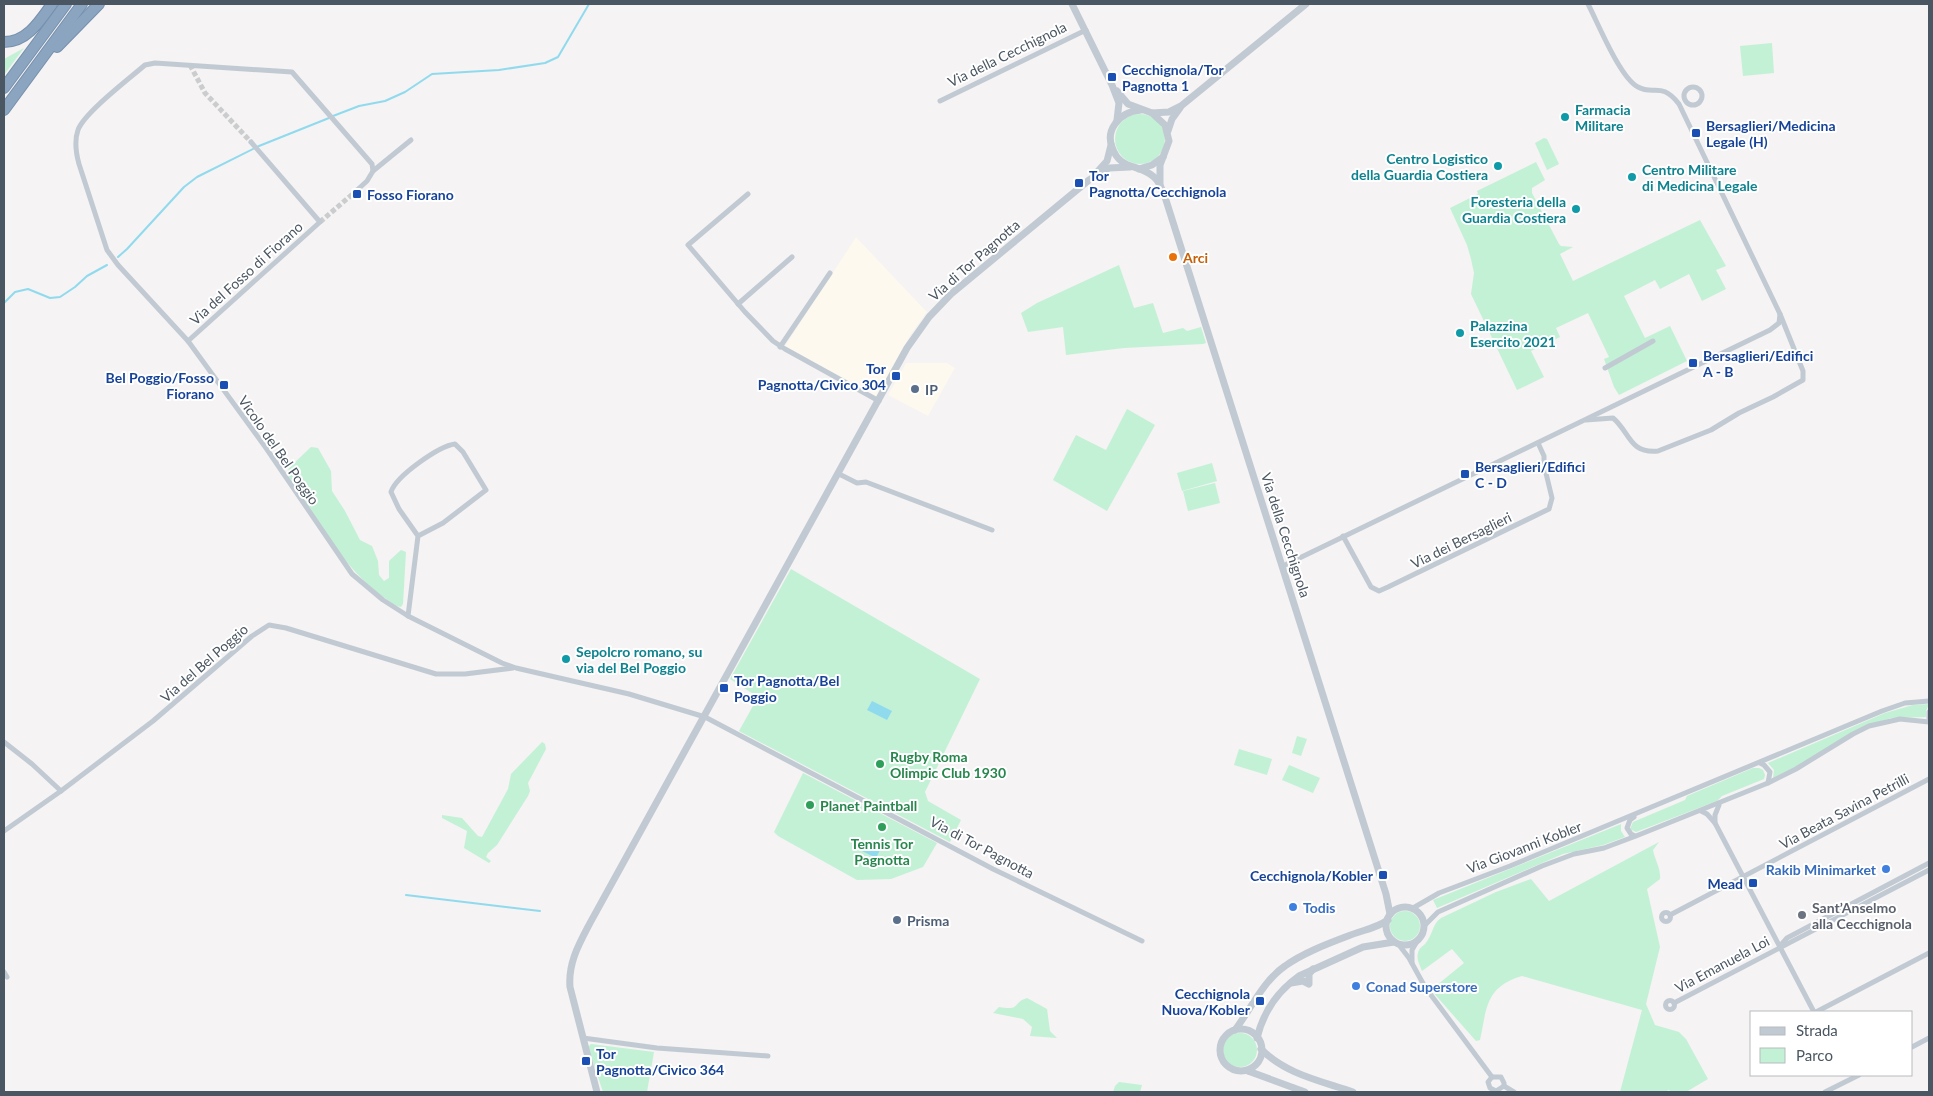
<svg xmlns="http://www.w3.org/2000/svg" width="1933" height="1096" viewBox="0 0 1933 1096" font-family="Lato,sans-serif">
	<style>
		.commercial { fill: #fdf9ef }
		.green { fill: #c3f1d5 }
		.water { fill: #90daee }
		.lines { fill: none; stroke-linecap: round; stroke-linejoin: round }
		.stream { stroke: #90daee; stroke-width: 2 }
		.minor-tunnel { stroke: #caccce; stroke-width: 5; stroke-dasharray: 5 2.5; stroke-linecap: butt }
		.motorway-casing { stroke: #7690ad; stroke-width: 12 }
		.minor { stroke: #c1cad2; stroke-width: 5 }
		.tertiary { stroke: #c1cad2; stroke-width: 7 }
		.motorway { stroke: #8ba5c1; stroke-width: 10 }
		.transit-dot { fill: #1a4fb4; stroke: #fff; stroke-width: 2 }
		.culture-dot { fill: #0f9aa8; stroke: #fff; stroke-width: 2 }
		.food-dot { fill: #e8710a; stroke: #fff; stroke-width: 2 }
		.service-dot { fill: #5c6f8a; stroke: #fff; stroke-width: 2 }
		.leisure-dot { fill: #2e9e5b; stroke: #fff; stroke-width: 2 }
		.shop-dot { fill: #3f7fe0; stroke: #fff; stroke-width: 2 }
		.worship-dot { fill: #6b7280; stroke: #fff; stroke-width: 2 }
		.labels { text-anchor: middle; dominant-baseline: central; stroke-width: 4; stroke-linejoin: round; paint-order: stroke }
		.street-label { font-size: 14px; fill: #4a5661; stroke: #fff }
		.transit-label { font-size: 14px; font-weight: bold; fill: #164399; stroke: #fff; text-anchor: start }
		.culture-label { font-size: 14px; font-weight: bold; fill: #0d838f; stroke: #fff; text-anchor: start }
		.food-label { font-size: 14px; font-weight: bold; fill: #c56008; stroke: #fff; text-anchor: start }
		.service-label { font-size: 14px; font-weight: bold; fill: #4e5e75; stroke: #fff; text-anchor: start }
		.leisure-label { font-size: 14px; font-weight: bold; fill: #27864d; stroke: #fff; text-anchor: start }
		.shop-label { font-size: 14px; font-weight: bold; fill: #366cbe; stroke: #fff; text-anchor: start }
		.worship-label { font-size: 14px; font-weight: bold; fill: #5b616d; stroke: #fff; text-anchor: start }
	</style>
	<rect width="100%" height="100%" fill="#f5f3f3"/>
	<!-- commercial -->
	<g class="commercial">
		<path d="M856,237L927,312L911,334L876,396L785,346Z"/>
		<path d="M906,363H947L955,368L928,416L888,395Z"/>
	</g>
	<!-- green -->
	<g class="green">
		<path d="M1772,43L1774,73L1743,76L1740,46Z"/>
		<path d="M24,48L4,75V59Z"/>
		<circle cx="1140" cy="139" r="25"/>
		<path d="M1544,138L1547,139L1559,164L1547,170L1535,143Z"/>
		<path d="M1536,162L1545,180L1532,188V193L1559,244L1561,246L1573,247L1560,254L1573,281L1700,220L1726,266L1716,270L1726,289L1702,301L1689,274L1660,289L1655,280L1624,296L1645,338L1670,326L1687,361L1619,395L1614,387L1604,359L1609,357L1588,313L1556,328L1560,337L1531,351L1544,377L1517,390L1471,294L1474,273L1471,259L1467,245L1450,208L1478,194L1477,191Z"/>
		<path d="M1119,265L1134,308L1153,303L1163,333L1183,328L1187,331L1201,327L1206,343L1203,344L1124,348L1066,355L1063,327L1028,332L1021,313L1037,303Z"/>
		<path d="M1127,409L1155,425L1107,511L1053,480L1076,435L1106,450Z"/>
		<path d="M311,447L318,448L331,471L332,491L345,511L360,540L372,546L378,561L379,575L384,581L389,578V561L401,550L406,552L403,604L401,607C395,606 390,602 385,598C342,568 316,517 287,474L289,468Z"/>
		<path d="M1212,463L1217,481L1182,491L1177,473Z"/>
		<path d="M1215,483L1220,503L1188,511L1183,491Z"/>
		<path d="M791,569L980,679L925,792L928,801L961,820L950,842L739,731L758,697L730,679Z"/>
		<path d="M1929,704L1926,711V717L1891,718L1863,727L1809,760L1773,778L1774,770L1768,763L1885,713L1913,705Z"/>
		<path d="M1297,736L1307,739L1301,756L1292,753Z"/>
		<path d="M542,742L545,744L546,749L528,783L530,791L528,796L497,845L488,853L486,857L491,861L489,863L464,848L467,831L442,818V815L462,818L478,836L482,837L508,789L511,774Z"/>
		<path d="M1239,749L1272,759L1267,775L1234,765Z"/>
		<path d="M1289,765L1320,778L1313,793L1282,780Z"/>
		<path d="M1753,768H1759L1763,770L1765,775L1764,779L1722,796L1717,801L1636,832L1630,829L1633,822L1685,800L1687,796Z"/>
		<path d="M803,773L937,843L923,867L891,879L857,880L778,836L774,832Z"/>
		<path d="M1621,824V831L1625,837L1603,845L1563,854L1437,908L1433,900Z"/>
		<path d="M1659,842L1653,850C1655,861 1661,868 1660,879L1647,889L1660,947L1646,1004L1655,1025L1679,1032L1686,1039L1708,1079L1686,1092H1671L1669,1090L1664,1092H1620L1642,1010L1522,976C1485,987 1487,1008 1480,1040L1476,1041L1431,990L1464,963L1452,949L1422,971C1420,965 1416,959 1418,953C1419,948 1422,947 1425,944C1433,935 1432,924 1441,918L1496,892L1531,879L1549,901Z"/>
		<circle cx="1405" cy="926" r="15"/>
		<path d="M1027,998L1047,1009L1050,1031L1057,1038L1030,1036L1032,1027L1023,1019L993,1013L999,1007C1021,1011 1012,1003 1027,998Z"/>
		<circle cx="1240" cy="1050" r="17"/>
		<path d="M591,1044L654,1052L647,1092H603L588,1047Z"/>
		<path d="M1119,1082L1142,1085L1140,1092H1113L1115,1086Z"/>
	</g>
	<!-- water -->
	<g class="water">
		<path d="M872,701L892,711L887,720L867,710Z"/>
		<path d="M862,840L880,850L876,858L858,849Z"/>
	</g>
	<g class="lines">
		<!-- stream -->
		<g class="stream">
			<path d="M333,116L359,106L385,101L405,92L432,74L499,70L545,63L558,57L589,4"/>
			<path d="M118,257L127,249L184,187L197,177L259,146L329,118"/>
			<path d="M4,303L15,292L28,289L50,298L60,297L75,287L87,276L107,265"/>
			<path d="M406,895L540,911"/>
		</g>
		<!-- minor-tunnel -->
		<g class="minor-tunnel">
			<path d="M190,65L205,93L251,142"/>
			<path d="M320,222L355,192"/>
		</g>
		<defs>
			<g id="motorway">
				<path d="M4,42C27,42 40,21 52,4"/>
				<path d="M57,47L99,4"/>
				<path d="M4,88L66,4"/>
				<path d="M4,110L82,4"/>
			</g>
		</defs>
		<!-- motorway casing -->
		<use href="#motorway" class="motorway-casing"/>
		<!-- minor -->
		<g class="minor">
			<circle cx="1693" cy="96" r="9"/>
			<path d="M940,101L1086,30"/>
			<path d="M373,171L372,164L292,72L155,63L145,65C130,78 84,113 78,130C74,141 76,153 79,164L107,250L118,265L188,341L266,448L352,574L383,600L408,616L502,663L516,668L629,694L705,717L993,869L1142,941"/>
			<path d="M355,192L367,181L373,171L411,140"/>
			<path d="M748,194L688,245L745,312L773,341L785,349L879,401"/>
			<path d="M738,304L792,257"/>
			<path d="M188,341L320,222L251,142"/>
			<path d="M780,347L830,273"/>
			<path d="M1605,368L1653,341"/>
			<path d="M1586,420L1613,418C1630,432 1629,454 1658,451L1711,430L1739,413L1773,397L1803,380V371L1780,314"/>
			<path d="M839,474L857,483L866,482L992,530"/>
			<path d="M1343,536L1371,587L1379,591L1388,587L1549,509L1552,498L1544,465V456L1538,443"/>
			<path d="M1283,566L1770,330L1779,323L1780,314L1679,104C1661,81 1654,96 1638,87C1620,78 1598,23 1588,4"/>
			<path d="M408,616L418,536L399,509L391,492C396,476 439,446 455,444L463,452L486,490L443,523L418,536"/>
			<path d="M1929,712V718"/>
			<path d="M4,742L32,764L61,791L153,721L252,636L269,625L286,628L436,674H465L513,668"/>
			<path d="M1760,763L1764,765L1770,772L1768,783"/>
			<path d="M1701,811L1707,814L1715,823L1814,1012"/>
			<path d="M1634,817L1630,820L1627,828L1631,834L1635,836"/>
			<path d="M1715,823V815L1719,805"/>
			<path d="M4,831L61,791"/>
			<path d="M1413,908L1439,893L1510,866L1882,711L1905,703L1929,701"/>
			<circle cx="1666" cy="917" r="4.5"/>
			<path d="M1670,915L1929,779"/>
			<path d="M1424,926L1438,912L1542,866L1574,854L1604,848L1636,836L1768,783L1796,769L1853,734L1869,726L1900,719L1929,722"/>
			<path d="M1399,945L1409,958L1425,987L1492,1077"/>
			<path d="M1780,946L1787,938L1929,863"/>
			<path d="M1412,963V950L1416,943"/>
			<path d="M4,972L7,977"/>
			<circle cx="1670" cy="1005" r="4.5"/>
			<path d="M1674,1003L1929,870"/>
			<path d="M1816,1012L1929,953"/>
			<path d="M583,1038L657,1048L768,1056"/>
			<path d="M1912,1047L1929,1038"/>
			<path d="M1492,1077L1488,1082L1490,1088L1496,1091L1504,1086"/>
			<path d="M1492,1077H1501L1504,1083V1086"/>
			<path d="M1504,1086L1514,1092"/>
			<path d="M1825,1092L1859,1075"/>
		</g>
		<!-- tertiary -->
		<g class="tertiary">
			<path d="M1072,4L1112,85L1119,103L1117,120"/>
			<path d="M1117,91L1128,104L1152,113L1165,125L1169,141L1160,165V184"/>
			<path d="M1141,110C1130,111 1121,115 1115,124C1110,131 1109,139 1112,147C1120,171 1138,163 1154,177C1160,182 1162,190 1165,197L1386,894L1390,914"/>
			<path d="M1152,113L1169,112L1181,106L1306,4"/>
			<path d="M1168,131L1172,119L1180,108"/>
			<path d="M1139,169L1152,165L1163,157"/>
			<path d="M1098,171L1107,161L1111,145"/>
			<circle cx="1405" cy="926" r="19"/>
			<path d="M1291,983L1303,981L1309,984V974L1313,969"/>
			<circle cx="1241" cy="1050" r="21"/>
			<path d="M1235,1030C1251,1009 1263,981 1285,966C1303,953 1327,944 1348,936C1362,930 1375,929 1388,920"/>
			<path d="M1257,1038C1263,1013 1278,991 1299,976L1363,947L1394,942"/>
			<path d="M1261,1049C1285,1074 1321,1081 1353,1092"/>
			<path d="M1248,1071L1305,1092"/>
			<path d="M597,1092L570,987C568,963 579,944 590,923L907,348L929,317L951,294L1089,180L1109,168L1130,167"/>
		</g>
		<!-- motorway -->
		<use href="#motorway" class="motorway"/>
	</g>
	<!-- markers -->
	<g class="transit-dot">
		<rect x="1107" y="72" width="10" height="10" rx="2.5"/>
		<rect x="1691" y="128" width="10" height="10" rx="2.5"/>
		<rect x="1074" y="178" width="10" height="10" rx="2.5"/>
		<rect x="352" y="189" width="10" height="10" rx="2.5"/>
		<rect x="1688" y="358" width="10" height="10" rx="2.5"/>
		<rect x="891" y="371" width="10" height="10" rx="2.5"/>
		<rect x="219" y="380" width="10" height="10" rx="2.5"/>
		<rect x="1460" y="469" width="10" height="10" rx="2.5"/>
		<rect x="719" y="683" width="10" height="10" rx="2.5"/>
		<rect x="1378" y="870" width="10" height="10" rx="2.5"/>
		<rect x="1748" y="878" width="10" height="10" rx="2.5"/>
		<rect x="1255" y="996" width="10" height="10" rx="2.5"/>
		<rect x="581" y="1056" width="10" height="10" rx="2.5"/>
	</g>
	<g class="culture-dot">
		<circle cx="1565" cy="117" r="5"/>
		<circle cx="1498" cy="166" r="5"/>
		<circle cx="1632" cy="177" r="5"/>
		<circle cx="1576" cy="209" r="5"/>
		<circle cx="1460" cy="333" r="5"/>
		<circle cx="566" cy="659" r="5"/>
	</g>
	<circle class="food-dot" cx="1173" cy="257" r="5"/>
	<g class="service-dot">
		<circle cx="915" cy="389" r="5"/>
		<circle cx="897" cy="920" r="5"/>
	</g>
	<g class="leisure-dot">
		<circle cx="880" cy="764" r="5"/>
		<circle cx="810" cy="805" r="5"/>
		<circle cx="882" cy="827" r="5"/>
	</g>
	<g class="shop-dot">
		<circle cx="1886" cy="869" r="5"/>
		<circle cx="1293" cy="907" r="5"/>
		<circle cx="1356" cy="986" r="5"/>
	</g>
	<circle class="worship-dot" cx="1802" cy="915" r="5"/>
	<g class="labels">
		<!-- street labels -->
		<g class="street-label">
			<text transform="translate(1007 54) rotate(-26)">Via della Cecchignola</text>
			<text transform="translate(974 260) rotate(-41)">Via di Tor Pagnotta</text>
			<text transform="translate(246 273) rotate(-42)">Via del Fosso di Fiorano</text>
			<text transform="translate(279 450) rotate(55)">Vicolo del Bel Poggio</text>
			<text transform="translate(1286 535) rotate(72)">Via della Cecchignola</text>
			<text transform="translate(1461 540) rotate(-26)">Via dei Bersaglieri</text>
			<text transform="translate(204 663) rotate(-41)">Via del Bel Poggio</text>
			<text transform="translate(1844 811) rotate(-28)">Via Beata Savina Petrilli</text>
			<text transform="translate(982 847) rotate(28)">Via di Tor Pagnotta</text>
			<text transform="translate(1524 847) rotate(-21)">Via Giovanni Kobler</text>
			<text transform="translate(1722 964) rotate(-28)">Via Emanuela Loi</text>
		</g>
		<!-- transit labels -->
		<g class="transit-label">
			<text x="1122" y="69">Cecchignola/Tor<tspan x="1122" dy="16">Pagnotta 1</tspan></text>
			<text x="1706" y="125">Bersaglieri/Medicina<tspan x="1706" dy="16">Legale (H)</tspan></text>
			<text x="1089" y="175">Tor<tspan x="1089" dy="16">Pagnotta/Cecchignola</tspan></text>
			<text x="367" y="194">Fosso Fiorano</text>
			<text x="1703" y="355">Bersaglieri/Edifici<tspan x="1703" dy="16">A - B</tspan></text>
			<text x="886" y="368" text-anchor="end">Tor<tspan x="886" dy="16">Pagnotta/Civico 304</tspan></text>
			<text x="214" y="377" text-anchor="end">Bel Poggio/Fosso<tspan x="214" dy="16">Fiorano</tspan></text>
			<text x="1475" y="466">Bersaglieri/Edifici<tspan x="1475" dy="16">C - D</tspan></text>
			<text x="734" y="680">Tor Pagnotta/Bel<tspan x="734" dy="16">Poggio</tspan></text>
			<text x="1373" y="875" text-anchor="end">Cecchignola/Kobler</text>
			<text x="1743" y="883" text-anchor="end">Mead</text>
			<text x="1250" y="993" text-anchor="end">Cecchignola<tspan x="1250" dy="16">Nuova/Kobler</tspan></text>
			<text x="596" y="1053">Tor<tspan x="596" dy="16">Pagnotta/Civico 364</tspan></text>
		</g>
		<!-- culture labels -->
		<g class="culture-label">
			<text x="1575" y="109">Farmacia<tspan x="1575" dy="16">Militare</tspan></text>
			<text x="1488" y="158" text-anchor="end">Centro Logistico<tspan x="1488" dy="16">della Guardia Costiera</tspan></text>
			<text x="1642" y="169">Centro Militare<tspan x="1642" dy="16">di Medicina Legale</tspan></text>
			<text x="1566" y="201" text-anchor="end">Foresteria della<tspan x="1566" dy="16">Guardia Costiera</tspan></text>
			<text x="1470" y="325">Palazzina<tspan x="1470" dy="16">Esercito 2021</tspan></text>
			<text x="576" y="651">Sepolcro romano, su<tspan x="576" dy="16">via del Bel Poggio</tspan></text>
		</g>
		<!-- food labels -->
		<g class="food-label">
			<text x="1183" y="257">Arci</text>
		</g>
		<!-- service labels -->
		<g class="service-label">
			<text x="925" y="389">IP</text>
			<text x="907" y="920">Prisma</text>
		</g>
		<!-- leisure labels -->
		<g class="leisure-label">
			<text x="890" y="756">Rugby Roma<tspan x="890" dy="16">Olimpic Club 1930</tspan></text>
			<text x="820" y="805">Planet Paintball</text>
			<text x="882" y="843" text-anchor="middle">Tennis Tor<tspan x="882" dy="16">Pagnotta</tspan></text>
		</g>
		<!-- shop labels -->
		<g class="shop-label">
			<text x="1876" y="869" text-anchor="end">Rakib Minimarket</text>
			<text x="1303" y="907">Todis</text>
			<text x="1366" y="986">Conad Superstore</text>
		</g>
		<!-- worship labels -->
		<g class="worship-label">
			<text x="1812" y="907">Sant’Anselmo<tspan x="1812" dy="16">alla Cecchignola</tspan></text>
		</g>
	</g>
	<!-- border -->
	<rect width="1933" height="1096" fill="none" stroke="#4a5661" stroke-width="10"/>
	<!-- legend -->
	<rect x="1750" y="1011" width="162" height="65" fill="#ffffff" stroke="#b7bbc0"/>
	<rect x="1760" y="1027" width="25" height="8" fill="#c1cad2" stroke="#b7bbc0"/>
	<text x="1796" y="1036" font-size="15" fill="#4a5661">Strada</text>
	<rect x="1760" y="1048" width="25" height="15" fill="#c3f1d5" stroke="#b7bbc0"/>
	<text x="1796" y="1061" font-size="15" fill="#4a5661">Parco</text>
</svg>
